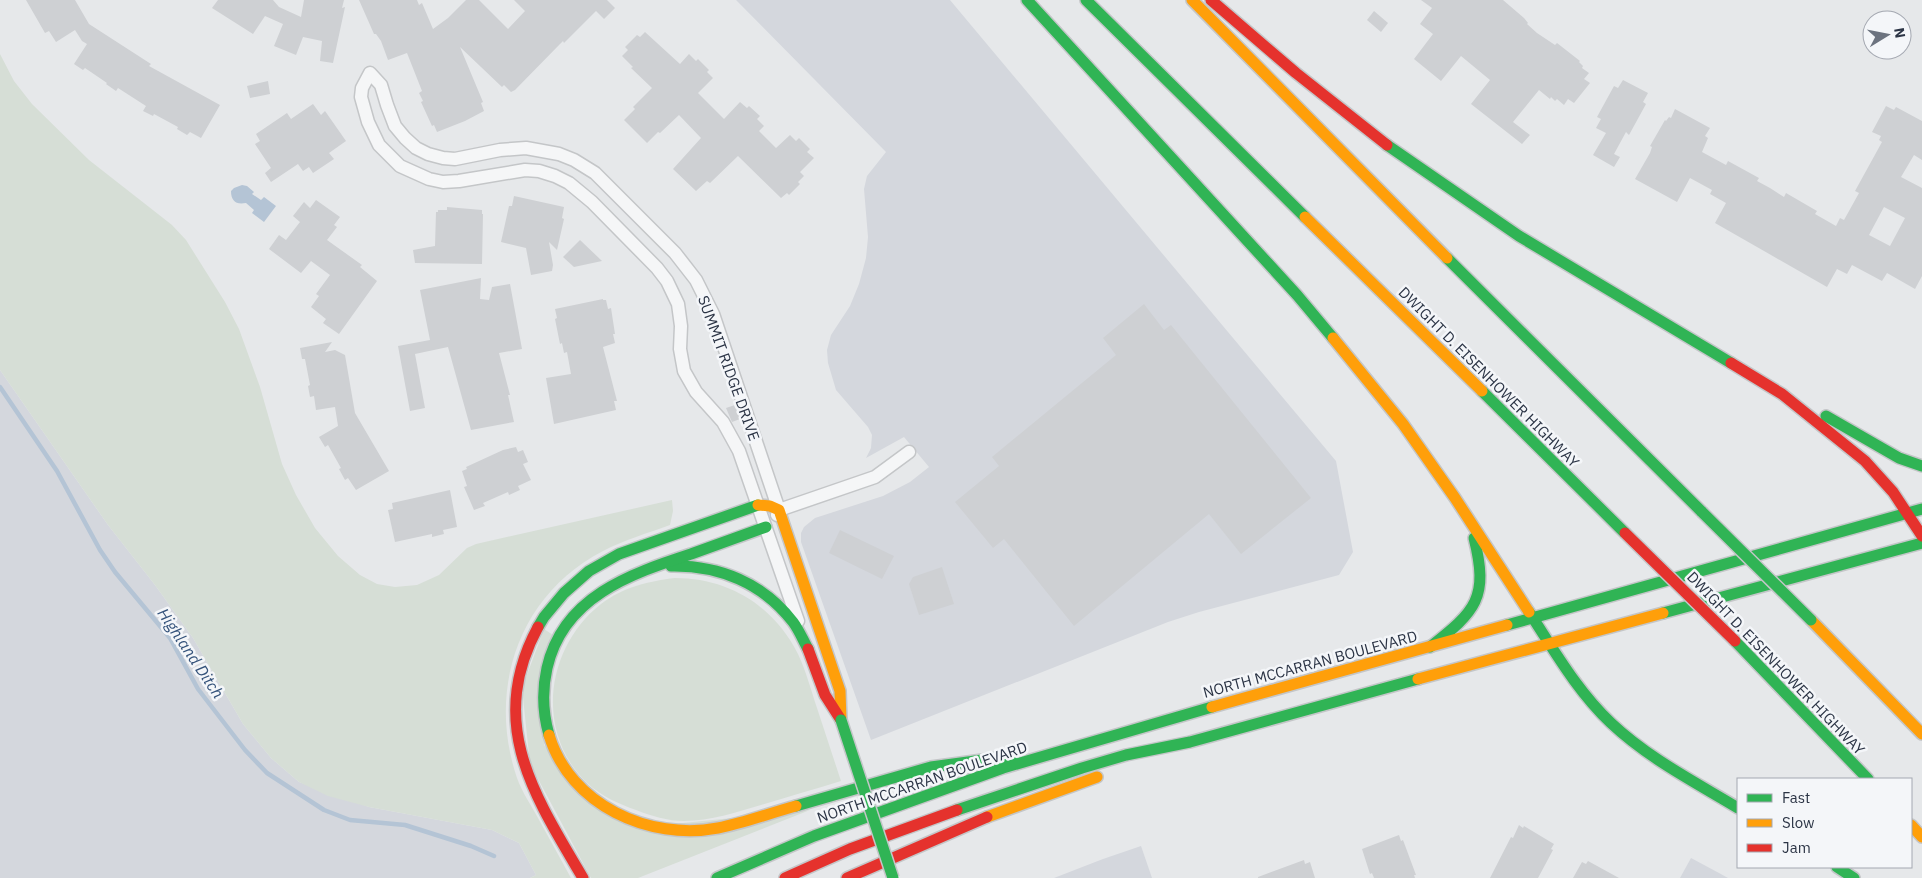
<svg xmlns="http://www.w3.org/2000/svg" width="1922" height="878" viewBox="0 0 1922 878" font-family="'IBM Plex Sans',sans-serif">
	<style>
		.built { fill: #d4d7dd }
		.green { fill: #d6ded6 }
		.water { fill: #b4c4d5 }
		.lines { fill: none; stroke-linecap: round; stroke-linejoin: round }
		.stream { stroke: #b4c4d5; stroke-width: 4.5 }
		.building { fill: #ced0d3; fill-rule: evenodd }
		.street-casing { stroke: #c4c6c8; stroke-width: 15 }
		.fast-casing { stroke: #c4c6c8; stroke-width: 14 }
		.slow-casing { stroke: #c4c6c8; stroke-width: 14 }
		.jam-casing { stroke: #c4c6c8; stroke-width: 14 }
		.street { stroke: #f5f6f7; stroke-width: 12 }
		.fast { stroke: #30b455; stroke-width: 11 }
		.slow { stroke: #ff9f0a; stroke-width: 11 }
		.jam { stroke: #e5322d; stroke-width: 11 }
		.fast-bridge-casing { stroke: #c4c6c8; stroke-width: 14; stroke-linecap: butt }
		.jam-bridge-casing { stroke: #c4c6c8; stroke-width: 14; stroke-linecap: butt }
		.fast-bridge { stroke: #30b455; stroke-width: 11 }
		.jam-bridge { stroke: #e5322d; stroke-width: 11 }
		.labels { text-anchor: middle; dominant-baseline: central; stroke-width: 5; stroke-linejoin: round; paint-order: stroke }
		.street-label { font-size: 15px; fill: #2b3445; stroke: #f4f6f9 }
		.water-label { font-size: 16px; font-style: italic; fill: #34527a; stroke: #f4f6f9 }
	</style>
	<rect width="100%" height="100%" fill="#e6e8ea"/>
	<!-- built -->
	<g class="built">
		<path d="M736,0H950L1336,461L1353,552L1339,575L1199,612L1168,622L871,740L801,542V533L804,527L815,518L883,496L910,482L929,467L904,437L866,458L871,448L872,435L868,427L836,390L828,363L827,350L831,335L850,306L859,284L866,258L868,237L864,189L867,176L886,152Z"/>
		<path d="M0,370L108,525L155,585L193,638L243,724L271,758L299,782L369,807L492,830L519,843L536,875L530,878H0Z"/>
		<path d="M1141,846L1152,878H1054L1103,859Z"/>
		<path d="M1691,858L1719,873L1728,878H1680Z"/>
	</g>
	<!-- green -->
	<g class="green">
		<path d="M0,54L14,81L32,104L89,160L172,225L186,240L225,302L239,329L260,387L282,464L296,495L315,528L338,556L360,575L377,584L395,587L417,585L439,575L467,548L476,544L672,500L673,511L670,525C648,533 624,540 603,551C518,595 487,690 517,778C522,792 531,805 538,818C549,838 560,858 571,878H530L536,875L519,843L492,830L369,807L328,796L299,782L271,758L243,724L193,638L155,585L108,525L0,370Z"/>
		<path d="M675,578C729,578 774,606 798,654C806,671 811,690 817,708C825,732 833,757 841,781C815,789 788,797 761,805C736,812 711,821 684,821C668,821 651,816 636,810C619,804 601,796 587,783C534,732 546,647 601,604C623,587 650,581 675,578Z"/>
		<path d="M544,629L553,635L544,745L634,828L810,810L638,878H591L530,764L522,688Z"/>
	</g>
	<!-- water -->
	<path class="water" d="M242,185L247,186L254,192L252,194L261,200L264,197L276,206L264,222L252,213L254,210L246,203C236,205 231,201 231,191L234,188Z"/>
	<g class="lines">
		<!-- stream -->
		<path class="stream" d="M0,387L57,471L100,550L115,572L170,638L198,689L245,750L267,773L324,810L350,820L405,825L471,846L494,856"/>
	</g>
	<!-- building -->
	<g class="building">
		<path d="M26,0H75L89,24L151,64L149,66L220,105L201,138L190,132L187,135L177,129L178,127L154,114L153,116L143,111L146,106L118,88L116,91L106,84L107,83L85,68L83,70L74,64L87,44L82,41L75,30L56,42L49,31L45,33Z"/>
		<path d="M218,0H273L279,7L301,17L304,0H344L342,8L345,7L333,63L320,61L322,41L303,37L296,55L274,46L283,24L265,16L253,34L212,8Z"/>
		<path d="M359,0H417L419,5L422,3L433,29L448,18L466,0H479L508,29L525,11L514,0H607L615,8L604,19L596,11L564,43L563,41L560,44L515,90L511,92L504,85L502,87L460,47L483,102L481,103L484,111L465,121L437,132L434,125L432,126L421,102L423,101L419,93L422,91L407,53L388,60L381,41L376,34H374Z"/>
		<path d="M1421,0H1503L1524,18L1528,23L1527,24L1537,33L1555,45L1557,43L1580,61L1579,62L1583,66L1582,68L1589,73L1584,79L1590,83L1574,103L1568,99L1564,105L1557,99L1555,101L1551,97L1550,99L1539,90L1513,122L1530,135L1522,144L1471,104L1490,80L1461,56L1441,81L1414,59L1433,34L1420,24L1432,8Z"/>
		<path d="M1374,11L1388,23L1381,32L1367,20Z"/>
		<path d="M645,32L680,64L689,54L696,61L698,59L709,70L707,72L713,78L698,93L724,119L740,102L747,108L749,106L760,116L757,119L764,126L759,131L776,148L790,135L796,141L799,138L810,149L807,152L814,158L800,172L804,176L798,182L800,184L789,195L787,193L781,198L738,156L710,183L707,181L696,191L673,169L701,138L679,115L660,133L658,132L647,143L624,120L635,109L633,107L652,88L631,68L633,67L622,56L628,50L625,47L637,35L640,37Z"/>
		<path d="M1623,80L1648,93L1643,102L1646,104L1629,135L1626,132L1614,154L1620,157L1614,167L1593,155L1606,133L1596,128L1601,119L1597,117L1614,86L1618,88Z"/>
		<path d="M268,81L270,94L250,98L247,86Z"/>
		<path d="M313,104L321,115L325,111L346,141L329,153L334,159L313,173L309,167L303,171L298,164L271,182L265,173L271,168L255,144L260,141L256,134L287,113L291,119Z"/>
		<path d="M1886,106L1894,110L1896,107L1922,121V160L1914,155L1901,177L1922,188V276L1915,289L1887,273L1882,281L1852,265L1847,274L1837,269L1827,287L1715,223L1726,203L1710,194L1712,190L1690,178L1677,202L1635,179L1650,153L1652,147L1650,146L1665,120L1666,121L1669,117L1671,118L1675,109L1710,128L1705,136L1708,138L1702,152L1726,165L1728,161L1759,178L1757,181L1770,188L1784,197L1786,193L1817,211L1815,214L1836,226L1840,218L1844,220L1859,193L1855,191L1882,142L1879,140L1881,136L1872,132ZM1884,207L1905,218L1890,246L1869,235Z"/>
		<path d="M514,196L564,207L562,218L564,219L557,250L549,242L553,265L552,271L531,275L526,248L501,242L509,206H512Z"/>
		<path d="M316,200L340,217L334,225L337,227L327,240L362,265L360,267L377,281L339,334L323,323L326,319L311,307L319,296L316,294L330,275L311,261L301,273L269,249L279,235L286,240L300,222L293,216L304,202L310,208Z"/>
		<path d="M447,207L482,210V214H483L482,264L415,263L413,250L435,246L436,212H438V210H447Z"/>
		<path d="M580,240L602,261L574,267L563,257Z"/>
		<path d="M481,278L480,299L489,300L492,287L510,284L522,349L499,353L510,395H508L514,422L471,430L448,347L415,354L425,408L410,411L398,346L430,340L420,290Z"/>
		<path d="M603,299V300H606L608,309L611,308L615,334H613L615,343L603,347L617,401H614L616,410L554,424L546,378L571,374L567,352L564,353L562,343L560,344L555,319L557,318L555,309Z"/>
		<path d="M1144,304L1164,330L1171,325L1311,498L1241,554L1209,514L1074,626L1004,539L993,548L955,502L999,466L992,457L1116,355L1103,338Z"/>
		<path d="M332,342L325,352L335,350L345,355L355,413L389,471L356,490L348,478L345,480L339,469L341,468L328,445L325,447L319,437L338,426L335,407L316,410L314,396L310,397L308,386L310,385L305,359H302L300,348Z"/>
		<path d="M735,405L740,419L732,422L726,408Z"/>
		<path d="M516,447L518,452L523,450L528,462L523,464L531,480L518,486L520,490L509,495L508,492L483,503L485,506L474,510L464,487L467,486L462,471L467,469L466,467L503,450Z"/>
		<path d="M450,490L457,527L443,530L444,534L432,537V534L395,542L388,510L393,509L392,503Z"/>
		<path d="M840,530L894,556L882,579L829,553Z"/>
		<path d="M942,567L954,604L919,615L909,584L913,577Z"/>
		<path d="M1519,825L1523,828L1524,826L1554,844L1551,849L1553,850L1538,878H1490L1511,837L1513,838Z"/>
		<path d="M1399,835L1401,841L1403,840L1416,875H1414L1415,878H1374L1372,873L1370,874L1362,849Z"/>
		<path d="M1304,860L1305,864L1310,862L1315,878H1258V877Z"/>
		<path d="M1588,861L1619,878H1573L1582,862L1586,864Z"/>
	</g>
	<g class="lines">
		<defs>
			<g id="street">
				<path d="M779,510L713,314L696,280L675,253L595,173L574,160L559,154L526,148L500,150L455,159L443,158L428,154L416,148L405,138L395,126L387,105L381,85L370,73L362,88L361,97L368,122L379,145L400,166L429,179L443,182L459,181L525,170L539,171L555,176L569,183L592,202L657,268L667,281L678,304L681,326L680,349L684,371L696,392L723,422L739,451L798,621"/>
				<path d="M777,515L779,510L875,477L909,452"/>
			</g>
			<g id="fast">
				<path d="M1027,0L1297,295L1333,338"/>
				<path d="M1086,0L1305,217"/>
				<path d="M1387,145L1519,236L1731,363"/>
				<path d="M1447,258L1702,512"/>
				<path d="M1482,391L1625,533"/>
				<path d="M1826,416L1899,458L1922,466"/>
				<path d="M671,566C719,565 763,583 793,622C799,630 803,640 808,649"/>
				<path d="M1529,612C1554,650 1577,691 1611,723C1648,758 1695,782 1738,808"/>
				<path d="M1663,613L1922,543"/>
				<path d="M1507,625L1922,509"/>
				<path d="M538,627L544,617L564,593L589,571L619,554L758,505"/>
				<path d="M1735,641L1868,779"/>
				<path d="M1430,647C1476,611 1489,598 1474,538"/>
				<path d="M549,735C543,714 542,690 547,668C563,597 630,574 691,554C716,545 741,536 766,527"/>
				<path d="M796,806L931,767L1012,756"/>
				<path d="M957,810L1082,768L1126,755L1190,742L1418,679"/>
				<path d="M1837,867L1854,878"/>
				<path d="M717,878L814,836L1003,768L1212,707"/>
			</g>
			<g id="slow">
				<path d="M1192,0L1447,258"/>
				<path d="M1305,217L1482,391"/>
				<path d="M1333,338L1403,424L1455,498L1529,612"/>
				<path d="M758,505L770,506L779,510L840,691L841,720"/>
				<path d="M1811,620L1922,734"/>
				<path d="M1418,679L1663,613"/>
				<path d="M1212,707L1507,625"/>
				<path d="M549,735C570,805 649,841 718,828C744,823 770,813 796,806"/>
				<path d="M987,817L1097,777"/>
				<path d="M1911,825L1922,837"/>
			</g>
			<g id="jam">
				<path d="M1211,0L1296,73L1387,145"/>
				<path d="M1731,363L1782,394L1865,461L1893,492L1922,536"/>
				<path d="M538,627C486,723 534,795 583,878"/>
				<path d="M808,649L825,695L841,720"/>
				<path d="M785,878L850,849L957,810"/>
				<path d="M847,878L987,817"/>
			</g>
		</defs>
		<!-- street casing -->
		<use href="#street" class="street-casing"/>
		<!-- fast casing -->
		<use href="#fast" class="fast-casing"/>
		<!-- slow casing -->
		<use href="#slow" class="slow-casing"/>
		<!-- jam casing -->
		<use href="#jam" class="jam-casing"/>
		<!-- street -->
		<use href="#street" class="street"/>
		<!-- fast -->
		<use href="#fast" class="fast"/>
		<!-- slow -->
		<use href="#slow" class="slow"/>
		<!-- jam -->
		<use href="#jam" class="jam"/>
		<defs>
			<g id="fast-bridge">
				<path d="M1702,512L1811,620"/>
				<path d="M841,720L893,878"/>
			</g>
			<path id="jam-bridge" d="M1625,533L1735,641"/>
		</defs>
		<!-- fast-bridge casing -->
		<use href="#fast-bridge" class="fast-bridge-casing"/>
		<!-- jam-bridge casing -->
		<use href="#jam-bridge" class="jam-bridge-casing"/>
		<!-- fast-bridge -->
		<use href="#fast-bridge" class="fast-bridge"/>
		<!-- jam-bridge -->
		<use href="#jam-bridge" class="jam-bridge"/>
	</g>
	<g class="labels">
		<!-- street labels -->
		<g class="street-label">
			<text transform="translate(729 368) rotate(70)">SUMMIT RIDGE DRIVE</text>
			<text transform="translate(1489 377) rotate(45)">DWIGHT D. EISENHOWER HIGHWAY</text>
			<text transform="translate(1776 663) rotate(46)">DWIGHT D. EISENHOWER HIGHWAY</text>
			<text transform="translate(1310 664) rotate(-15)">NORTH MCCARRAN BOULEVARD</text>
			<text transform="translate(922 782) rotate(-19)">NORTH MCCARRAN BOULEVARD</text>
		</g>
		<!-- water labels -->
		<g class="water-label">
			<text transform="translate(191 653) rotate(56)">Highland Ditch</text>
		</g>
	</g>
	<!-- legend -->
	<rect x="1737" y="778" width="175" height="90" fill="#f4f6f9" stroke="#a4a8b1"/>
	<rect x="1747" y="794" width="25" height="8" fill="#30b455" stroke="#a4a8b1"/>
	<text x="1782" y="803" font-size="15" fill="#2b3445">Fast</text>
	<rect x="1747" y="819" width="25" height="8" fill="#ff9f0a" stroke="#a4a8b1"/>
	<text x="1782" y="828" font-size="15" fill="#2b3445">Slow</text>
	<rect x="1747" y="844" width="25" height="8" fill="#e5322d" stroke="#a4a8b1"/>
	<text x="1782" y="853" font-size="15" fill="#2b3445">Jam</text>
	<!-- north arrow -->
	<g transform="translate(1887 35) rotate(80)"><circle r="24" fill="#f4f6f9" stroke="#a4a8b1"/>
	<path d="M0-4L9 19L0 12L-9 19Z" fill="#6c737f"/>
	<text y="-8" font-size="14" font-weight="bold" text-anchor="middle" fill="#2b3445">N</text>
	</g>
</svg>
